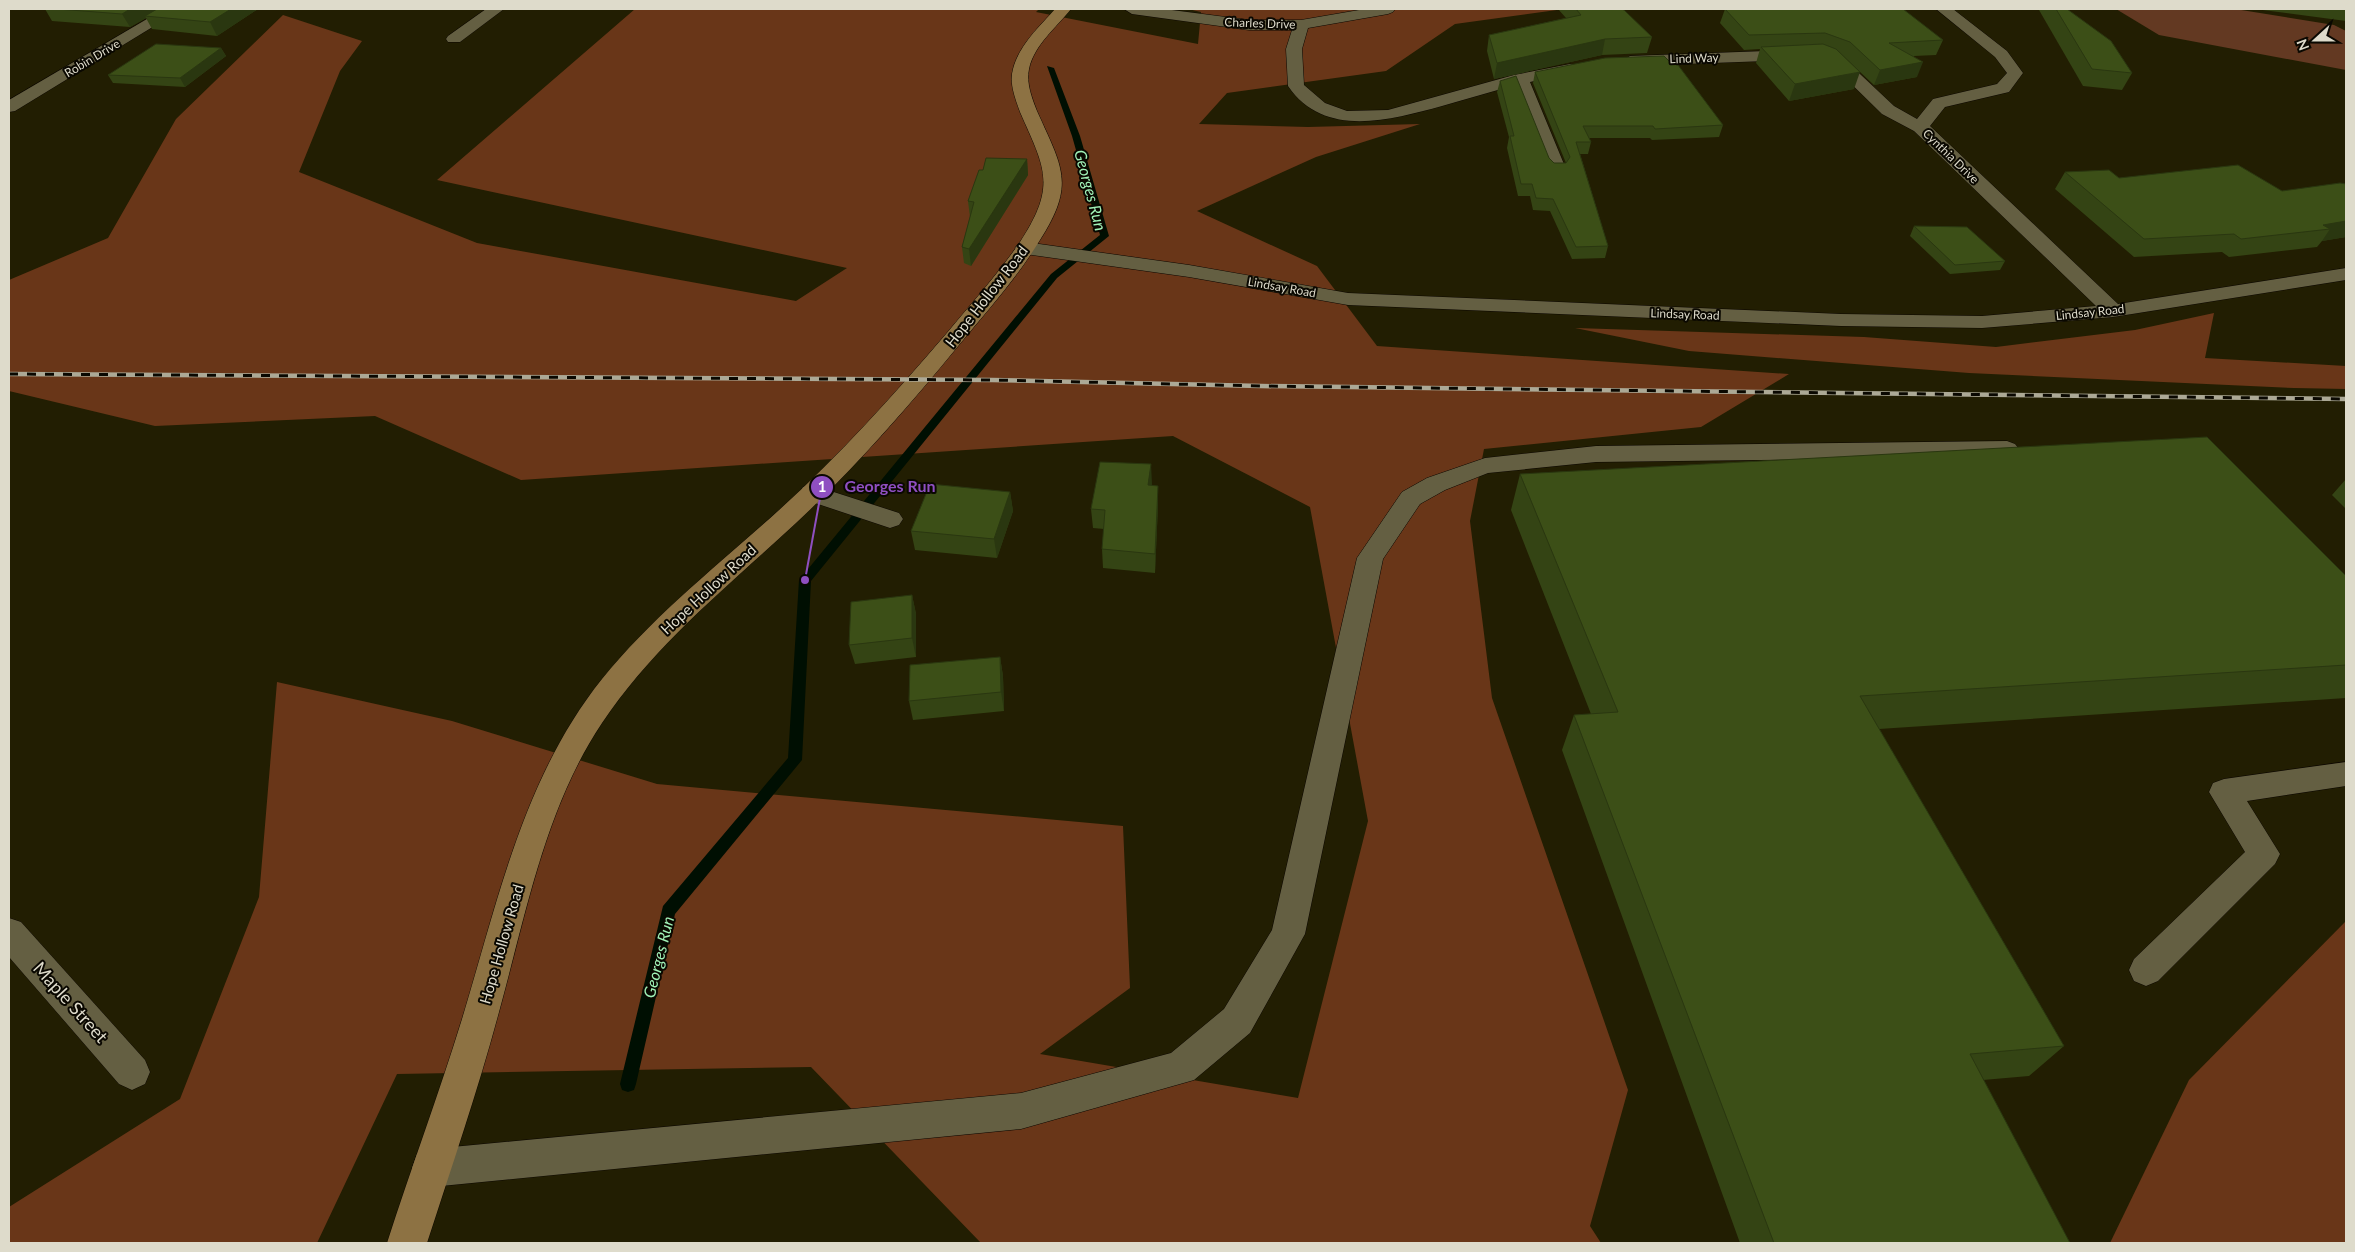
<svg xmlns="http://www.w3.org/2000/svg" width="2355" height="1252" viewBox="0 0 2355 1252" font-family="Lato,sans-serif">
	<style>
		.green { fill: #633922 }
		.forest { fill: #693618 }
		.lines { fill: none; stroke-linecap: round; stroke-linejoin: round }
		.stream { fill: #000f02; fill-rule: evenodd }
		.minor-casing { stroke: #0c0700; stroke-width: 1 }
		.major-casing { stroke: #0c0700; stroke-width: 1 }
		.minor { fill: #645f42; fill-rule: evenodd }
		.major { fill: #8d7243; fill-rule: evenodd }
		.rail-casing { stroke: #aca996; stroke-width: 4.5 }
		.rail { stroke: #0a0801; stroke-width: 3; stroke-dasharray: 9; stroke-linecap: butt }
		.wall { fill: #344414 }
		.shaded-wall { fill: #2a3710 }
		.building { fill: #3c4f17; stroke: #2a3710 }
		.labels { text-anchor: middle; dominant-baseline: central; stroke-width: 4; stroke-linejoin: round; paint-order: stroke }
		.far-street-label { font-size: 12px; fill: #dedbcb; stroke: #0a0801 }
		.street-label { font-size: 15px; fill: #dedbcb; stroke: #0a0801 }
		.water-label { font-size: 16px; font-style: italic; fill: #a1f2b7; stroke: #0a0801 }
		.near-street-label { font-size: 18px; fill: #dedbcb; stroke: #0a0801 }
		.leader { fill: none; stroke: #8f4fc1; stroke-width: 2 }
		.callout-dot { fill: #8f4fc1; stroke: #0a0801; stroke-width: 2 }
		.mark-label { font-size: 15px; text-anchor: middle; font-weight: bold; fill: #fff }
		.callout-label { font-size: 16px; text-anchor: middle; font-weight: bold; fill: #8f4fc1; stroke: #0a0801; stroke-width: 4; stroke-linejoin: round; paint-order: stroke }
	</style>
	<rect width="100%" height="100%" fill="#221e02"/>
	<!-- green -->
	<path class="green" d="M2116,9H2235L2334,25L2346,31V70L2159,35Z"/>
	<!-- forest -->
	<g class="forest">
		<path d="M635,9H1039L1036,12L1198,44L1201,12L1188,9H1564L1455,24L1386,71L1227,93L1199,124L1308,127L1420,124L1316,157L1197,211L1317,266L1377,346L1789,374L1701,427L1484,449L1470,521L1492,698L1628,1090L1590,1226L1601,1243H981L811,1067L397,1074L317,1243H9V1207L180,1099L259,897L277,682L452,721L657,784L1123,826L1130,988L1040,1054L1298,1098L1368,821L1310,507L1173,436L521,480L375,416L155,426L9,391V280L108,238L176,119L283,15L362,41L340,71L299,172L477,243L796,301L847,268L437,180Z"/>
		<path d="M2214,313L2205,358L2346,366V389L2294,388L1969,373L1689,351L1575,328L1864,337L1996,347L2135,330Z"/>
		<path d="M2346,921V1243H2110L2189,1080Z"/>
	</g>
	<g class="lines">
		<!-- stream -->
		<path class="stream" d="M1047,66L1054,68L1080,136L1109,236L1057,278L811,581L802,760L675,914L636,1084L634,1090L628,1092L622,1090L620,1084L663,906L788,758L799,580L1051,274L1100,235L1072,136Z"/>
		<defs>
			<g id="minor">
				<path d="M164,9H182L15,111L9,112V100Z"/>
				<path d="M486,9H504L460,42H448L446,39L448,36Z"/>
				<path d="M1124,9H1164L1249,20H1301L1365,9H1395L1393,12L1388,14L1308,28L1302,49L1304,85L1325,103L1347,111L1388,110L1514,75L1570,64L1576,66L1578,69L1576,72L1530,82L1566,169L1563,173H1551L1548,169L1515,85C1491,92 1466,99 1442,106C1390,120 1324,139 1288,86L1286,49L1292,30H1249L1132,14Z"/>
				<path d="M1936,9H1953L2007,51L2023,73L2009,92L1945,107L1930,126L2118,304L2346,268V280L2113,317L1982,328L1841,326L1348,305L1189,277L1025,254L1018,252L1015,248L1018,244L1025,242L1189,265L1348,293L1841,314L1982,316L2096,306L1914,131L1882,114L1831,64L1817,59L1630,66L1622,61L1630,56L1819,49L1843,58L1894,106L1917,119L1933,99L1997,84L2007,73L1995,57Z"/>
				<path d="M2007,441L2015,444L2019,449L2015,454L2007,457L1596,462L1488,473L1445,490L1420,504L1383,559L1305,934L1250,1033L1194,1080L1021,1129L431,1187L417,1182L412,1168L417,1154L431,1149L1021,1093L1171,1053L1224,1009L1272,930L1357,558L1402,492L1427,478L1485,458L1596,446Z"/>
				<path d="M812,485L899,513L903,519L899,525L890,528L803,499L800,493L803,487Z"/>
				<path d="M2346,762V786L2247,801L2280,854L2275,864L2158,981L2146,986L2134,981L2129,970L2134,959L2245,852L2209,792L2213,783L2224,779Z"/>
				<path d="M9,918L21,922L145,1060L150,1072L145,1084L132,1090L119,1084L9,957Z"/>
			</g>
			<path id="major" d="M1055,9H1071C1056,28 1034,45 1029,69C1026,83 1032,98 1037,111C1062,167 1076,184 1040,240C1017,278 987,311 959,345C908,407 855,468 796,523C728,586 654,645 602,723C545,808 526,914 499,1012C478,1090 452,1166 427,1243H387C411,1168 439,1094 462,1019C498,901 523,778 602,679C653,616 718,565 778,511C839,456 893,396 946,334C971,304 998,274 1020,242C1057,185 1045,169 1020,112C1015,98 1009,83 1013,69C1019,45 1040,26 1055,9Z"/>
		</defs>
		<!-- minor casing -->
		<use href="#minor" class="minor-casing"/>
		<!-- major casing -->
		<use href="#major" class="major-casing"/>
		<!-- minor -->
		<use href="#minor" class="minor"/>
		<!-- major -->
		<use href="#major" class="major"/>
		<defs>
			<path id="rail" d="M9,374L992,380L1261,386L2346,399"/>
		</defs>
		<!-- rail casing -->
		<use href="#rail" class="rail-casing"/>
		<!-- rail -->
		<use href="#rail" class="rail"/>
	</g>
	<!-- wall -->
	<g class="wall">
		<path d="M45,9H258L217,36L152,29L146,18L130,27L52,21Z"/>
		<path d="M1558,9H1621L1652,37L1647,53L1602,55L1494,79L1487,51L1489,35L1566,18Z"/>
		<path d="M1725,9L1943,40L1936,55L1914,56L1917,77L1874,85L1844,57L1854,89L1789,101L1756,63L1760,49L1744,50L1720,23Z"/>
		<path d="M2040,9H2067L2132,73L2122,90L2083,86L2039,10Z"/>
		<path d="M2255,9H2346V21Z"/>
		<path d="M221,48L226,56L185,87L113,83L108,75Z"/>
		<path d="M1535,72L1723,125L1719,137L1652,140L1650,138H1589L1591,142L1588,154H1580L1608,246L1605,258L1572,259L1550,211L1533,210L1530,196H1518L1507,148L1509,137L1497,92L1500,81L1549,158L1554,163H1566L1533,83Z"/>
		<path d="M1027,159L1028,175L971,266L964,263L962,247L970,217L968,201L983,170Z"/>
		<path d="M2065,172L2119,178L2282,191L2346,185V237L2322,241L2317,247L2229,257L2222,252L2134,257L2055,189Z"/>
		<path d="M1914,226L2005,261L2000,270L1950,274L1910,236Z"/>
		<path d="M1520,474L2346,576V698L1879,729L2064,1046L2029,1076L1983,1080L2070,1243H1740L1562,750L1574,715L1591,714L1511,510Z"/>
		<path d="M2346,479V509L2332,495Z"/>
		<path d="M1152,485L1158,505L1155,573L1103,568L1102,549L1104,529L1093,528L1091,509Z"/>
		<path d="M1010,492L1013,511L997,558L915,550L911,531Z"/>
		<path d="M912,595L916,614V657L855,664L849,645Z"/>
		<path d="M1000,657L1003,676L1004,711L913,720L909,701Z"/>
	</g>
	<!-- shaded-wall -->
	<g class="shaded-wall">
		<path d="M130,9H161L145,16L146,18L130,27L122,14Z"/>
		<path d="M231,9H258L217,36L210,22Z"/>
		<path d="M1605,39L1602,55L1494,79L1497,63Z"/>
		<path d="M221,48L226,56L185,87L180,78Z"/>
		<path d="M1923,62L1917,77L1874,85L1880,70Z"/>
		<path d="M1860,72L1854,89L1789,101L1795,84Z"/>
		<path d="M1027,159L1028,175L971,266L969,249Z"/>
		<path d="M2346,221V237L2322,241L2330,229L2323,225Z"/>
		<path d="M1151,464L1152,484L1149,505L1148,485Z"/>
		<path d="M1158,486V505L1155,573V554Z"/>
		<path d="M1010,492L1013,511L997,558L994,539Z"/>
		<path d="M912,595L916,614V657L912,638Z"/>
		<path d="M1000,657L1003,676L1004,711L1001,692Z"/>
	</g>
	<!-- building -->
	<g class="building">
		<path d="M57,9H130L122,14Z"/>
		<path d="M157,9H231L210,22L145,16Z"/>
		<path d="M1576,9H1621L1624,10L1652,37L1605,39L1497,63L1489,35L1581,15Z"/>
		<path d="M1725,9H1903L1943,40L1889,43L1923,62L1880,70L1850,42L1825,33L1749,35Z"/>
		<path d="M2056,9H2067L2111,41L2132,73L2092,69Z"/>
		<path d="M156,44L221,48L180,78L108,75Z"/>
		<path d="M1823,44L1836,49L1860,72L1795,84L1761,47Z"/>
		<path d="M1664,56L1669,61H1675L1723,125L1655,129L1653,126H1583L1591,142H1576L1608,246L1576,247L1553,199L1536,198L1532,184H1521L1510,136H1514L1500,81L1516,76L1549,158L1554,163H1566L1570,157L1535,72L1605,58Z"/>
		<path d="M986,158L1027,159L969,249L962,247L974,202L968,201L979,170H983Z"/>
		<path d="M2238,165L2282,191L2340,183L2346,184V221L2323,225L2330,229L2241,239L2234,234L2144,239L2065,172L2109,170L2119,178Z"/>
		<path d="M1914,226L1967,227L2005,261L1955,265Z"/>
		<path d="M2207,437L2346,576V665L1860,696L2064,1046L1970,1054L2070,1243H1774L1574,715L1618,712L1520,474Z"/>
		<path d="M1100,462L1151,464L1148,485L1158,486L1155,554L1102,549L1105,510L1091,509Z"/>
		<path d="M930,484L1010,492L994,539L911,531Z"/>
		<path d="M912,595V638L849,645L851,602Z"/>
		<path d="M1000,657L1001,692L909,701L910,665Z"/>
	</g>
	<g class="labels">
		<!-- far-street labels -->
		<g class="far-street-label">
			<text transform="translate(1260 23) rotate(2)">Charles Drive</text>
			<text transform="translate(92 58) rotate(-31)">Robin Drive</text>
			<text transform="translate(1694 58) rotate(-2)">Lind Way</text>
			<text transform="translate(1951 156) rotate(44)">Cynthia Drive</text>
			<text transform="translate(1282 287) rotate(10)">Lindsay Road</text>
			<text transform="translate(2090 312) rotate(-6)">Lindsay Road</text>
			<text transform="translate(1685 314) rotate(2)">Lindsay Road</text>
		</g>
		<!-- street labels -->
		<g class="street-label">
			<text transform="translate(986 296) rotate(-52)">Hope Hollow Road</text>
			<text transform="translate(708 589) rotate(-43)">Hope Hollow Road</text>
			<text transform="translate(501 944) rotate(-74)">Hope Hollow Road</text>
		</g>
		<!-- water labels -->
		<g class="water-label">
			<text transform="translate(1091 190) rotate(75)">Georges Run</text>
			<text transform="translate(658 957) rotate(-76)">Georges Run</text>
		</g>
		<!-- near-street labels -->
		<g class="near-street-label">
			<text transform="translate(71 1002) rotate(48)">Maple Street</text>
		</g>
	</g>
	<!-- callouts -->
	<path class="leader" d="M805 580L822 487"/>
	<g class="callout-dot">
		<circle cx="805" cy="580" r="5"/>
		<circle cx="822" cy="487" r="12"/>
	</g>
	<g class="mark-label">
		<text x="822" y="492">1</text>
	</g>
	<g class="callout-label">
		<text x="890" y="492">Georges Run</text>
	</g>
	<!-- border -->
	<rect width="2355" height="1252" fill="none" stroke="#dedbcb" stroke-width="20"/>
	<!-- north arrow -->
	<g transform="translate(2315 40) rotate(249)" stroke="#0a0801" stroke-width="4" paint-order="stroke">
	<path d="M0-4L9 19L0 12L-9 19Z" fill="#dedbcb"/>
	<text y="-8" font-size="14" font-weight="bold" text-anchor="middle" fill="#dedbcb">N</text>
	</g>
</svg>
